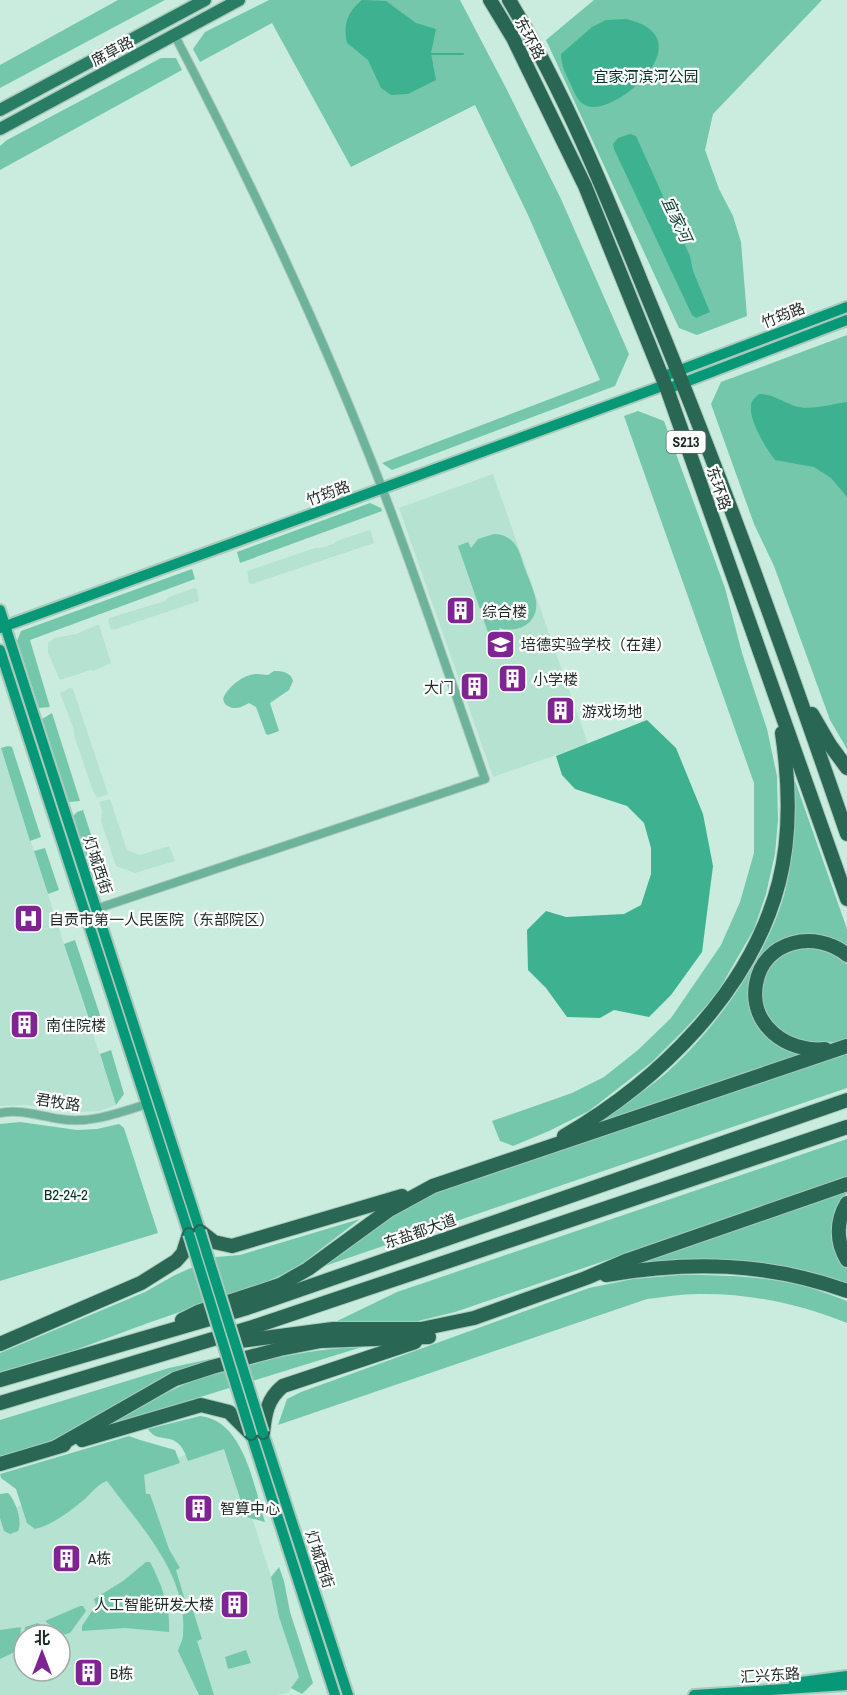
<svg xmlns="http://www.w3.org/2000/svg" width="847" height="1695" viewBox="0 0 847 1695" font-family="'Archivo Narrow','Noto Sans SC',sans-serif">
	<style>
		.built { fill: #b6e2d1; fill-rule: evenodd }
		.green { fill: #75c7ab }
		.water { fill: #3eb290 }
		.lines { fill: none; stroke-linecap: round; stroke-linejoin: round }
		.stream { stroke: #3eb290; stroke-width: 2 }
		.street-casing { stroke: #aac9bd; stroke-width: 10 }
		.secondary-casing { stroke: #aac9bd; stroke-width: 14 }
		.primary-casing { stroke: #aac9bd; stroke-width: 15 }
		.highway-casing { stroke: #aac9bd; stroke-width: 16 }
		.street { stroke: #6db29a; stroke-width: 8 }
		.secondary { stroke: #079977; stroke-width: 10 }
		.primary { stroke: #287d64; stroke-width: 12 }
		.highway { stroke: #296653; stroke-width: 14 }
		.secondary-bridge-casing { stroke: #aac9bd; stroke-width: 14; stroke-linecap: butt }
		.secondary-bridge { stroke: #079977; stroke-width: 10 }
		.labels { text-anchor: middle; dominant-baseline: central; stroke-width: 4.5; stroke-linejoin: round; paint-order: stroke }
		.shield { fill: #fff; stroke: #606966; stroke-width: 1.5 }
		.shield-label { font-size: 14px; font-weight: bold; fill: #1c2924 }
		.street-label { font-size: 15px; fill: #1c2924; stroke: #fff }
		.park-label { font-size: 15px; fill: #003325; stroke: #fff }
		.poi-label { font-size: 15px; fill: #1c2924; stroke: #fff; text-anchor: start }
		.water-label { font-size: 16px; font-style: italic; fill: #0b3e30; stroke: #fff }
	</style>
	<rect width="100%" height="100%" fill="#c9ecde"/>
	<!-- built -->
	<g class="built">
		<path d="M493,474L588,744L493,777L399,508Z"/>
		<path d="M369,530L371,531L374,543L252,584L249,583L247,571L315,548H321L333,544L337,541Z"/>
		<path d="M194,588L197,589L199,601L113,630L111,629L108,620L109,618L165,601L169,597Z"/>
		<path d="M97,625H99L111,663L93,671L91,670L60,680L48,653V643L55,638L76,634Z"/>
		<path d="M70,688L73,689L108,794L97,798L93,791L74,735V730L60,693Z"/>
		<path d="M0,746L116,1105L100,1111L79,1112L26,1105L0,1106Z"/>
		<path d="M110,799L127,850L140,855L169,846L175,861L135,873L116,866L101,821L102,811L99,802Z"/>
		<path d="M228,1442L273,1583L279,1617L299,1677L288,1693L277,1695H0V1512ZM24,1635H60V1671H24Z"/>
	</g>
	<!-- green -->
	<g class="green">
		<path d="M118,0H165L0,88V65Z"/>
		<path d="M269,0H460L506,88L561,199L629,354L615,386L392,470L382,463L600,380L528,215L475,105L351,167L272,23L200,62L193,49L205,32Z"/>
		<path d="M594,0H822L713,114L705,150L719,189L733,216L741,242L747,316L697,335L679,328L546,40Z"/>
		<path d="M161,58H176L182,70L0,170V146L7,140Z"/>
		<path d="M847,335V749L830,720L774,566L754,524L711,404L721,382Z"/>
		<path d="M638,411L664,421L725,588L742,653L767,729L777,776L778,820L775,854L766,894L754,929L716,995L686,1028L652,1062L589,1111L549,1131L513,1146L500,1141L492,1121L572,1093L604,1077L638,1050L671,1018L721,945L740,902L754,853V783L624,416Z"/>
		<path d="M370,503L381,508L382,511L240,563L237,552Z"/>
		<path d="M494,534C502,534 509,537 514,543C520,550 522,561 525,569C529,579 534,590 536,601C539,623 518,634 499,628L500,634L490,638L458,546L468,542L471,548L478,539Z"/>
		<path d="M192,569L195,579L30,640L50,707L39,708L17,641L21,631Z"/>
		<path d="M274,671C282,671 291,672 293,681L289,690L270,703L279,731L268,735L266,734L256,707L249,703C240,708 234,711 225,704L223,699C227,687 245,673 258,674C261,674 264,675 268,675Z"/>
		<path d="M52,713L80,801L69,802L42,719Z"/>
		<path d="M8,746L12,747L41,837L30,841L1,748Z"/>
		<path d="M794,778L847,929V947C821,928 804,936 776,945L751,1003L805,1054L588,1129C612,1113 636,1097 659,1079C712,1036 773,950 787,883C794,848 794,813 794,778Z"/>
		<path d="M83,810L108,887V888L94,881L73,816L77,812Z"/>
		<path d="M45,848L59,890L48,894L34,851Z"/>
		<path d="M75,940L105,1030L94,1034L64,944Z"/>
		<path d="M813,946L826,949L847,964V1039C804,1053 746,1029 765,976C769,966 775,956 785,952C793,948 804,948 813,946Z"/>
		<path d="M111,1050L124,1094L116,1105L100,1054Z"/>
		<path d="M847,1051V1088L316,1269L391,1214L433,1194Z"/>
		<path d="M20,1122L77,1130L97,1129L119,1124L124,1128L158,1233L0,1281V1124Z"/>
		<path d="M847,1139V1178L455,1312L418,1321L333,1323L397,1292Z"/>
		<path d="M847,1189V1193L837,1206L833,1226V1242L847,1269V1284C779,1256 705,1257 633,1263Z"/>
		<path d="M360,1219L299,1266L267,1282L148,1323L78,1349L0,1372V1353L145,1292L175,1275L216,1257L240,1255Z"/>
		<path d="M679,1275C722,1275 766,1276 808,1287C821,1291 834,1296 847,1301V1323C800,1304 749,1293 698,1294C681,1294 664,1297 647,1299L278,1425L287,1399L301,1392L589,1288L633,1279Z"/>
		<path d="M362,1347L110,1425C135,1410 160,1395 187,1383C205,1375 225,1370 244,1365C283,1356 321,1348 362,1347Z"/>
		<path d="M219,1357L170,1373L67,1433L44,1444L0,1457V1420L169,1368Z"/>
		<path d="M200,1416C244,1420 254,1487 265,1522L246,1517L224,1449L188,1461C177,1426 159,1447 148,1429Z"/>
		<path d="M129,1436L140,1440L175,1450L180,1463L144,1475L146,1494H150L169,1549L180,1568L176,1570L187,1607L191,1604L202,1639L197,1641L214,1695H199L178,1651C179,1646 183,1641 183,1634C188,1574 140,1526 107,1481C98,1484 92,1492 85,1499C71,1510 53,1525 35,1529L27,1523L16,1489L1,1478L0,1474Z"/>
		<path d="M8,1493C15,1499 23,1522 18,1531L10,1534L4,1531L0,1518V1494Z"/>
		<path d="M146,1562H150C161,1583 171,1608 169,1632L125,1628L82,1631V1626L96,1605L94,1599L123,1581Z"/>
		<path d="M279,1567L284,1581L290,1612L313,1683L302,1694L291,1688L299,1677L279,1617L271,1577Z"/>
		<path d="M80,1606H83L86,1611L70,1633L62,1635L45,1621Z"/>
		<path d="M38,1623L52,1635H24L23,1647L25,1627Z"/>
		<path d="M21,1627L19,1650L0,1659V1630Z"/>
		<path d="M246,1650L251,1663L228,1669L225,1657Z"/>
	</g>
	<!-- water -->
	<g class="water">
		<path d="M362,0L386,1L416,23L436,29L431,53L436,80L408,94L391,95L381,88L368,60L347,43C343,25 347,12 362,0Z"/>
		<path d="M626,19C707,37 616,117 587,106C577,102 575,93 571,85C566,74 561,66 561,54L592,27L606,20Z"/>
		<path d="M630,134L636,136L690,256L693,271L710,312L696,318L692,315L614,149L613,144L618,138Z"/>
		<path d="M759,394C774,394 781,402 795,406C811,411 831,404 847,402V497L831,478L814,467L775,460C766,449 749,420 751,406C751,400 755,398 759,394Z"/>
		<path d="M647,720L676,748L703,814L713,866L702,952L671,995L649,1017L614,1010L600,1018L567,1017L546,988L528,970L527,930L546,911L566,917L624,914L641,905L651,874V848L644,823L627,806L575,789L562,775L556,756Z"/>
	</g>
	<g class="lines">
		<!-- stream -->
		<path class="stream" d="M429,54H463"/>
		<defs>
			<g id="street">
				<path d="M96,909L485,779C451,682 419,584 382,488C322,332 251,182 174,34"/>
				<path d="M0,1113C22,1109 39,1116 60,1119C90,1124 119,1113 147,1104"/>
			</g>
			<g id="secondary">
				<path d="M662,377L847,307"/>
				<path d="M667,389L847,320"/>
				<path d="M0,610L200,1231"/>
				<path d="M0,628L665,385"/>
				<path d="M0,650L189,1234"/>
				<path d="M263,1433L348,1695"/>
				<path d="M251,1434L335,1695"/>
				<path d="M794,1683L847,1676"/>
				<path d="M694,1695L847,1685"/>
			</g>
			<g id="primary">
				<path d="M0,110L205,0"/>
				<path d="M0,129L239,0"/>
			</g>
			<g id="highway">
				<path d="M490,0L513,38L585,186L667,389L847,899"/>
				<path d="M509,0C564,91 605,192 645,291C719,469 784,651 847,834"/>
				<path d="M812,714L830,745L847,768"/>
				<path d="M825,1049C787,1053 749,1025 756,984C763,940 816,929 847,955"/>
				<path d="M564,1136C659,1081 751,991 779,882C791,835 789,780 782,733"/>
				<path d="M847,1203C836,1221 836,1242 847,1260"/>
				<path d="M200,1231L214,1242L232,1246L402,1196"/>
				<path d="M606,1275C689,1261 767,1262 847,1291"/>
				<path d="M182,1320L198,1312L280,1285L308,1269L389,1210L433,1186L847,1046"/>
				<path d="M225,1343L333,1329H421L474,1318L586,1278L628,1260L847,1184"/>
				<path d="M0,1344L141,1283L176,1261L183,1253L189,1234"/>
				<path d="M0,1380L247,1308L847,1100"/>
				<path d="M0,1403L253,1327L847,1127"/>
				<path d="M263,1433C265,1414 267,1399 283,1386L415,1342"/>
				<path d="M82,1440L201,1405L229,1412L251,1434"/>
				<path d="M56,1447L175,1379L212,1367L280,1349L321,1341L429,1337"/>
				<path d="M0,1464L64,1445"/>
			</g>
		</defs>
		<!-- street casing -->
		<use href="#street" class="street-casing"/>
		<!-- secondary casing -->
		<use href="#secondary" class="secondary-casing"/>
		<!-- primary casing -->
		<use href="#primary" class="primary-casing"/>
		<!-- highway casing -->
		<use href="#highway" class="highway-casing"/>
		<!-- street -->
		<use href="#street" class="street"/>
		<!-- secondary -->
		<use href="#secondary" class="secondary"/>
		<!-- primary -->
		<use href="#primary" class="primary"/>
		<!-- highway -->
		<use href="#highway" class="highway"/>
		<defs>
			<g id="secondary-bridge">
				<path d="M200,1231L263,1433"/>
				<path d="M189,1234L251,1434"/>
			</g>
		</defs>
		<!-- secondary-bridge casing -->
		<use href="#secondary-bridge" class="secondary-bridge-casing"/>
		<!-- secondary-bridge -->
		<use href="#secondary-bridge" class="secondary-bridge"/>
	</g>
	<!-- icons -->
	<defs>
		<symbol id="building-square" viewBox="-11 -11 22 22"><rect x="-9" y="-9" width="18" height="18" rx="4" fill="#7f2492" stroke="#fff"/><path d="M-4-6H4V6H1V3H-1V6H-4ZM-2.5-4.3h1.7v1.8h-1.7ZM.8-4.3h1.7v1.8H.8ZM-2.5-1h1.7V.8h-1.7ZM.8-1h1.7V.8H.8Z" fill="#fff"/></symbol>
		<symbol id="school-square" viewBox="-11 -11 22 22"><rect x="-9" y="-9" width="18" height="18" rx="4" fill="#7f2492" stroke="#fff"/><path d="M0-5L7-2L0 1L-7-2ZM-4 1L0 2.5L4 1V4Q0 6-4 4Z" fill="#fff"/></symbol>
		<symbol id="hospital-square" viewBox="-11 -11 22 22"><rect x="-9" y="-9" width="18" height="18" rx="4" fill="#7f2492" stroke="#fff"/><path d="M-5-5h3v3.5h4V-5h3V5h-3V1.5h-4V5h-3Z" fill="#fff"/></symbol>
	</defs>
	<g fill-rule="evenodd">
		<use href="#building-square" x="444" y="594" width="33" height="33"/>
		<use href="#school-square" x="484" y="628" width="33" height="33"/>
		<use href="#building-square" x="496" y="662" width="33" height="33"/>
		<use href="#building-square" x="458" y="670" width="33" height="33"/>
		<use href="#building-square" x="544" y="694" width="33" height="33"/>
		<use href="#hospital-square" x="12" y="902" width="33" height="33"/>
		<use href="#building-square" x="8" y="1008" width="33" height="33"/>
		<use href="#building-square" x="182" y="1492" width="33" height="33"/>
		<use href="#building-square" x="50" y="1542" width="33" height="33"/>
		<use href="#building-square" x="218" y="1588" width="33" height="33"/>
		<use href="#building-square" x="72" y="1656" width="33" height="33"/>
	</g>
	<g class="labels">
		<!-- shield labels -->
		<rect class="shield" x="666.5" y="431" width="39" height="22" rx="4.5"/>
		<g class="shield-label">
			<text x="686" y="442">S213</text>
		</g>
		<!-- street labels -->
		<g class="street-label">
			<text transform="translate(530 38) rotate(62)">东环路</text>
			<text transform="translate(112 51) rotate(-28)">席草路</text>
			<text transform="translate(783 315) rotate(-21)">竹筠路</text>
			<text transform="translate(719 488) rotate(71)">东环路</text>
			<text transform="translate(328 493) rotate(-20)">竹筠路</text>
			<text transform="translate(98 865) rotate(72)">灯城西街</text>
			<text transform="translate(58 1102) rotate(8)">君牧路</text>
			<text transform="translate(420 1231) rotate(-19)">东盐都大道</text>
			<text transform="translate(320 1559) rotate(72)">灯城西街</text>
			<text transform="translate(770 1675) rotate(-4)">汇兴东路</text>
		</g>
		<!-- park labels -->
		<g class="park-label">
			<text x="646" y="76">宜家河滨河公园</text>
			<text x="66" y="1194">B2-24-2</text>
		</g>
		<!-- poi labels -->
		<g class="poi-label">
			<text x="482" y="611">综合楼</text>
			<text x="521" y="644">培德实验学校（在建）</text>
			<text x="533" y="679">小学楼</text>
			<text x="454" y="687" text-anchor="end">大门</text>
			<text x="582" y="711">游戏场地</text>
			<text x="49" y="919">自贡市第一人民医院（东部院区）</text>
			<text x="46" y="1025">南住院楼</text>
			<text x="220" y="1508">智算中心</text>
			<text x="88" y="1558">A栋</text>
			<text x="214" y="1604" text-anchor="end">人工智能研发大楼</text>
			<text x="110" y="1673">B栋</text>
		</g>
		<!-- water labels -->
		<g class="water-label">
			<text transform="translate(677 219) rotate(65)">宜家河</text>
		</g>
	</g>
	<!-- north arrow -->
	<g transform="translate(42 1653)"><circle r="28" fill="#ffffff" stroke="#a4a9a7" stroke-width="1.5"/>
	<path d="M0-4.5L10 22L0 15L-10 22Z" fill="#7f2492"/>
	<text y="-9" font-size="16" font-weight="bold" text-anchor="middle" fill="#1c2924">北</text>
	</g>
</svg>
